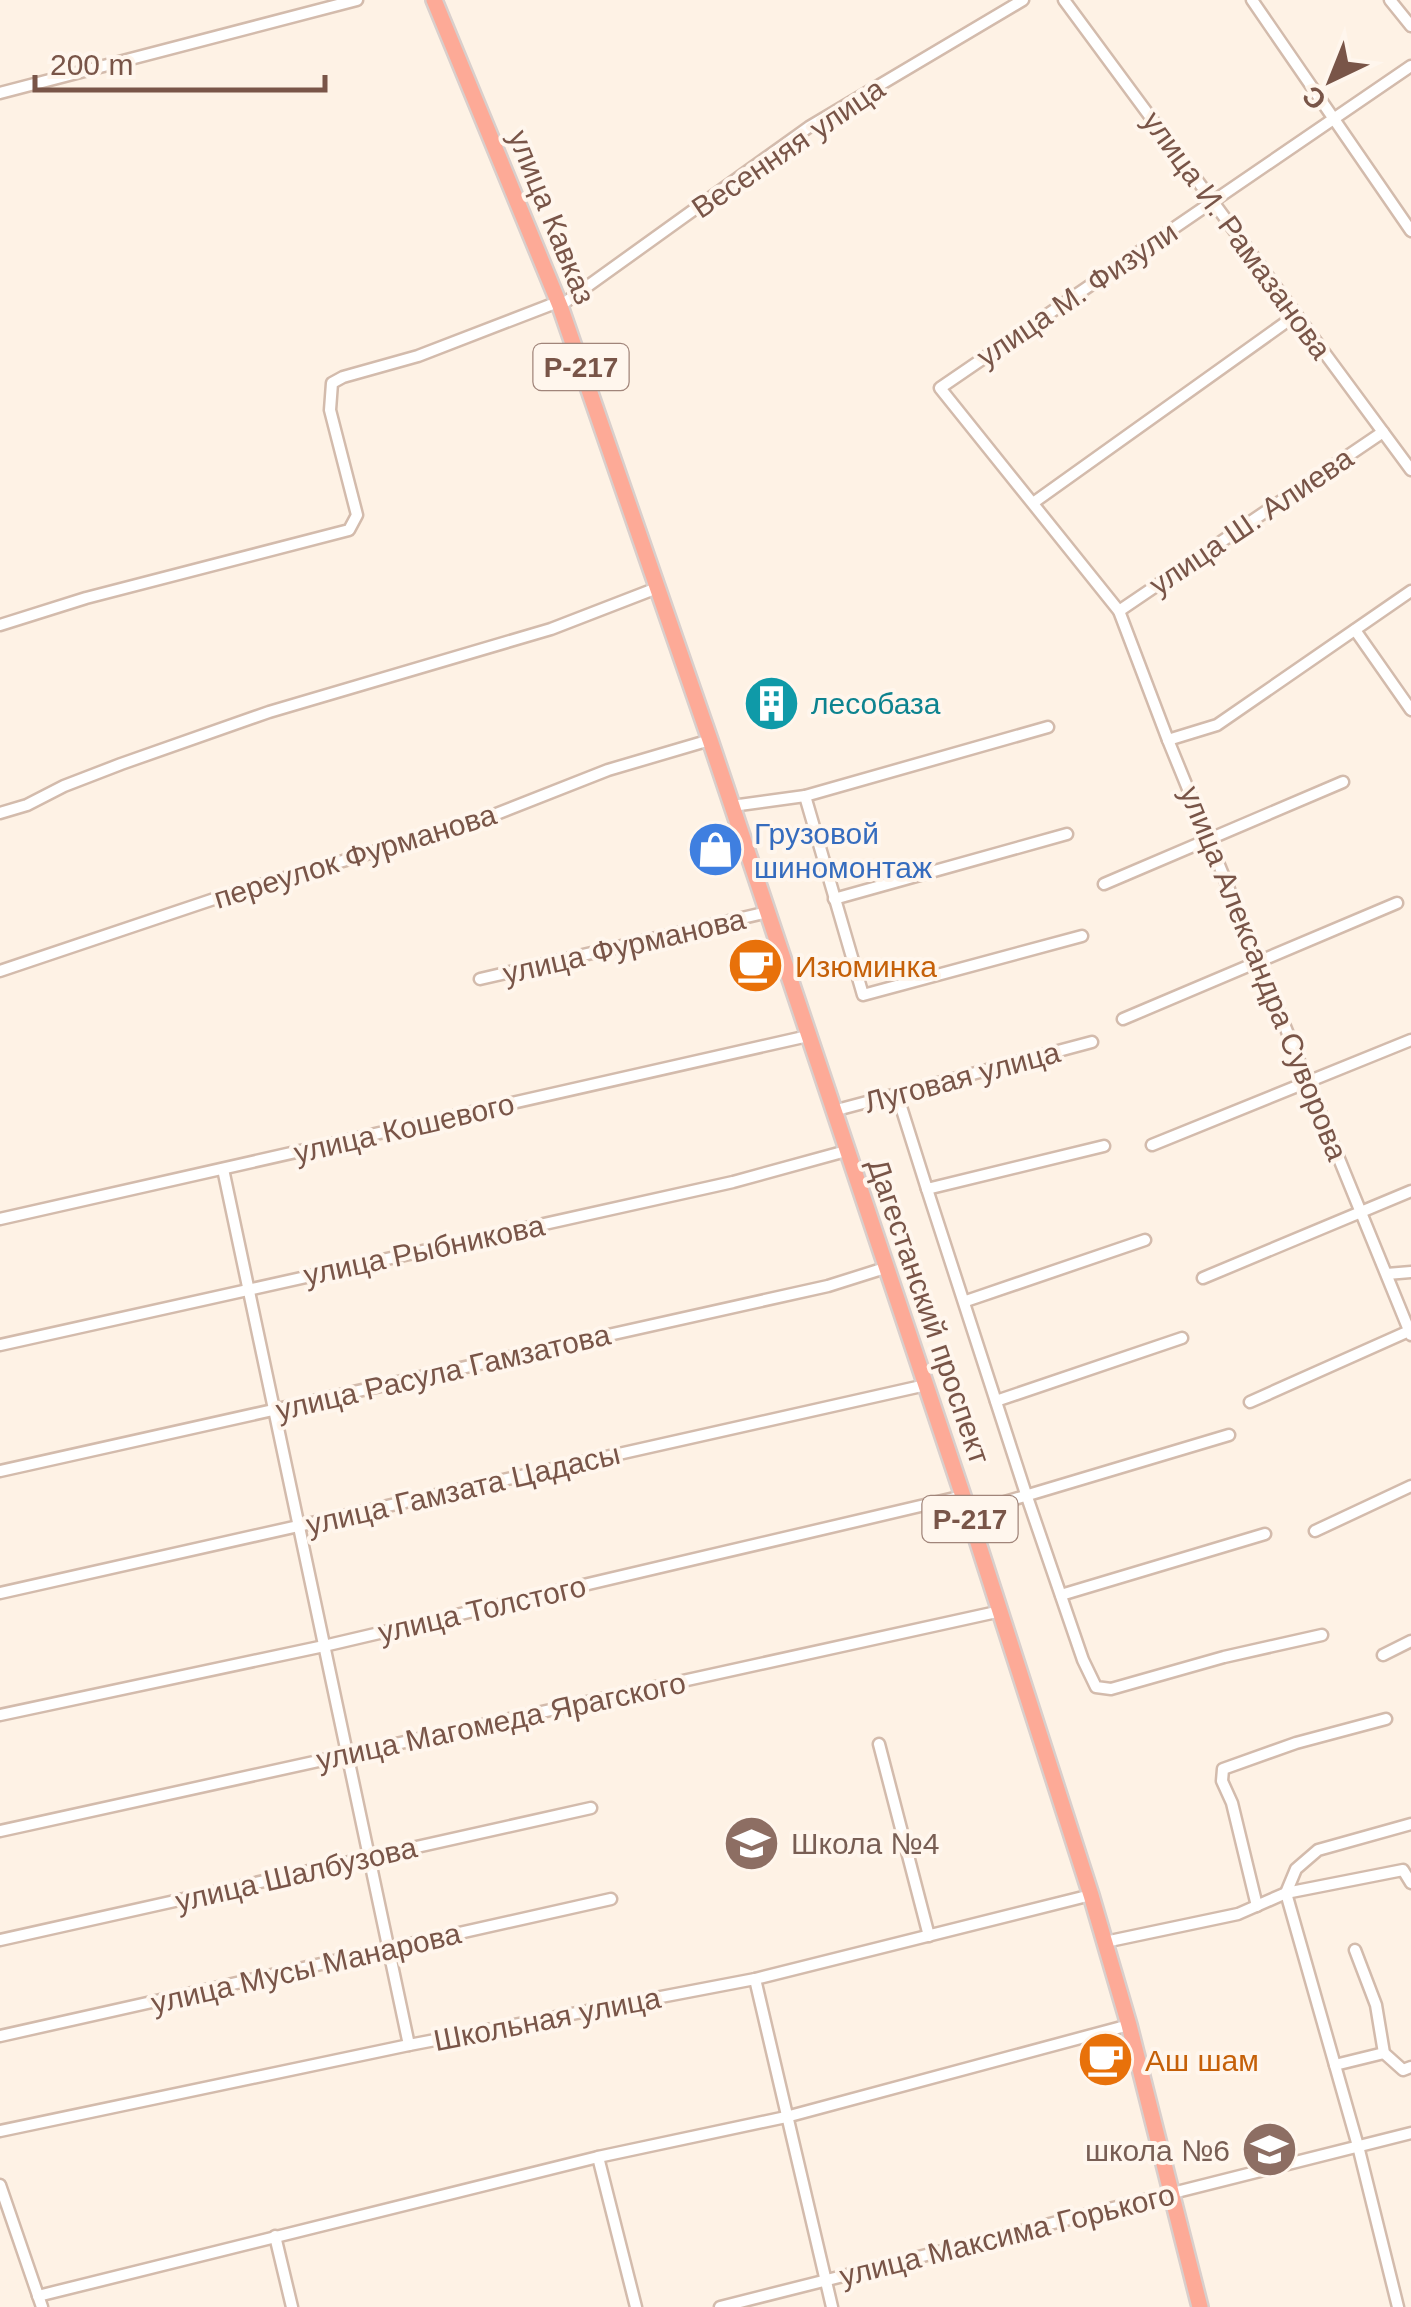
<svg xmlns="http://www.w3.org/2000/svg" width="1411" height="2307" viewBox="0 0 1411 2307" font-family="Arial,sans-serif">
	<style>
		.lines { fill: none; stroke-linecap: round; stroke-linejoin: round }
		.minor-casing { stroke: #d3bbac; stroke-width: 15 }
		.highway-casing { stroke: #d9cfcc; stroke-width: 20 }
		.minor { stroke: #fff; stroke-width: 10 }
		.highway { stroke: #fdaa97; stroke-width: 15 }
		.labels { text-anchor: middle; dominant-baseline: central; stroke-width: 8; stroke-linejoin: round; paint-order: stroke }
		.shield { fill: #fff6ed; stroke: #a1857a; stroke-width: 2.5 }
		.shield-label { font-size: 28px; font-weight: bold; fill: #795548 }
		.street-label { font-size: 30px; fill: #795548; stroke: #fff6ed }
		.culture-label { font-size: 30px; fill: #0d838f; stroke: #fff6ed; text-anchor: start }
		.shop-label { font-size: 30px; fill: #366cbe; stroke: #fff6ed; text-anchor: start }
		.food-label { font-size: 30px; fill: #c56008; stroke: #fff6ed; text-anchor: start }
		.education-label { font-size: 30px; fill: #785e54; stroke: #fff6ed; text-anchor: start }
	</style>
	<rect width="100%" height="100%" fill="#fef2e5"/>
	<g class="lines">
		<defs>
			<g id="minor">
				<path d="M1064,0L1411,470"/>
				<path d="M1252,0L1411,231"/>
				<path d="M1390,0L1411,26"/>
				<path d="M1411,66L940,388L1119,611L1168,740L1411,1335"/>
				<path d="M0,93L357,0"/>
				<path d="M560,306L809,127L1023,0"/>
				<path d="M1033,503L1296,315"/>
				<path d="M1119,611L1383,432"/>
				<path d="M0,625L86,598L349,530L357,515L330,410L332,383L343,377L418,356L558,302"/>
				<path d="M1355,630L1411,710"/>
				<path d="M1168,740L1217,725L1411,591"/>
				<path d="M805,796L863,995L1082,936"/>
				<path d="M732,806L805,796L1048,727"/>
				<path d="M0,813L27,805L64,786L121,764L269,712L551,629L657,588"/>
				<path d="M1104,884L1343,782"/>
				<path d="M834,899L1067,834"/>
				<path d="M0,971L220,897L476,822L608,770L710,740"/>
				<path d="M480,979L768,912"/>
				<path d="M1123,1019L1397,903"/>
				<path d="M897,1094L927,1189L1104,1146"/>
				<path d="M833,1111L1092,1042"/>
				<path d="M1152,1145L1411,1040"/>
				<path d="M223,1169L409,2045"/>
				<path d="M927,1189L1026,1494L1083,1660L1096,1687L1111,1689L1224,1657L1322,1635"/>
				<path d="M0,1219L808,1036"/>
				<path d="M1387,1274L1411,1272"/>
				<path d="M1203,1278L1411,1191"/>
				<path d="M966,1301L1145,1240"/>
				<path d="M0,1345L733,1182L846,1151"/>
				<path d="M996,1401L1182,1338"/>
				<path d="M1250,1402L1409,1331"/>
				<path d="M0,1471L828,1286L885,1268"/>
				<path d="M968,1513L1229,1435"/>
				<path d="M1315,1531L1411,1486"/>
				<path d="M0,1593L926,1385"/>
				<path d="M1061,1595L1265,1534"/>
				<path d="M1383,1655L1411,1641"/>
				<path d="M0,1715L324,1646L963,1496"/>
				<path d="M879,1744L929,1936"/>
				<path d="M0,1831L1001,1611"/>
				<path d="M1286,1893L1358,2146L1398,2307"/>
				<path d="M1286,1893L1296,1869L1318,1850L1411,1824"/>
				<path d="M1257,1906L1232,1803L1222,1781L1223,1769L1296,1743L1386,1719"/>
				<path d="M0,1940L591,1808"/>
				<path d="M1105,1942L1238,1914L1286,1893L1403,1870L1411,1883"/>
				<path d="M1355,1950L1376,2005L1384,2053L1403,2070L1411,2067"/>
				<path d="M755,1979L832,2307"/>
				<path d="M0,2036L611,1899"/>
				<path d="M1335,2065L1384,2053"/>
				<path d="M0,2131L409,2045L755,1979L1091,1895"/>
				<path d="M598,2157L636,2307"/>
				<path d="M0,2185L42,2307"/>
				<path d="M275,2236L292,2307"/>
				<path d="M38,2296L598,2157L786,2117L1129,2025"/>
				<path d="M720,2307L1411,2133"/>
			</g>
			<path id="highway" d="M434,0L560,306L710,740L963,1496L1091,1895L1129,2025L1200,2307"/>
		</defs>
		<!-- minor casing -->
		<use href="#minor" class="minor-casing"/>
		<!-- highway casing -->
		<use href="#highway" class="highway-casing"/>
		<!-- minor -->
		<use href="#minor" class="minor"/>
		<!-- highway -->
		<use href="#highway" class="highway"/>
	</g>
	<!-- icons -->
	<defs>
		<symbol id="building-disc" viewBox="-11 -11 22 22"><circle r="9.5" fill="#0f9aa8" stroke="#fff6ed"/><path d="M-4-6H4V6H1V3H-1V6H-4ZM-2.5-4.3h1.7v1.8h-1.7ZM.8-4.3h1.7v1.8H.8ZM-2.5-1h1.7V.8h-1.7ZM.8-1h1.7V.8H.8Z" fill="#fff"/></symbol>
		<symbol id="shop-disc" viewBox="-11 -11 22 22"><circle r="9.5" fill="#3f7fe0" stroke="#fff6ed"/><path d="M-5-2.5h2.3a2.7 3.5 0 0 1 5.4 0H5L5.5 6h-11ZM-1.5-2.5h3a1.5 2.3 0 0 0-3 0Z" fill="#fff"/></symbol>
		<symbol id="cafe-disc" viewBox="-11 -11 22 22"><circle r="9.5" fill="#e8710a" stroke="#fff6ed"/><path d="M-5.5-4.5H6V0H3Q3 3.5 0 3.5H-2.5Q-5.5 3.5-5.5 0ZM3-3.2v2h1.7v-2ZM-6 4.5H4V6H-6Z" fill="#fff"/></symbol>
		<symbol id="school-disc" viewBox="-11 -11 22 22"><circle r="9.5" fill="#8d6e63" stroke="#fff6ed"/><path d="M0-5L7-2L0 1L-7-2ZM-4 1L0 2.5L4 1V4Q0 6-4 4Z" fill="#fff"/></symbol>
	</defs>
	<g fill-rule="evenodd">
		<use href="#building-disc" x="740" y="672" width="63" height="63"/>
		<use href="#shop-disc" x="684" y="818" width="63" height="63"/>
		<use href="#cafe-disc" x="724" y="934" width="63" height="63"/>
		<use href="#school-disc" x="720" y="1812" width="63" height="63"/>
		<use href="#cafe-disc" x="1074" y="2028" width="63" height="63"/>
		<use href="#school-disc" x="1238" y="2118" width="63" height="63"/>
	</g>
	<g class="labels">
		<!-- shield labels -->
		<g class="shield">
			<rect x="533.5" y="344" width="95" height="46" rx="8"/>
			<rect x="922.5" y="1496" width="95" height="46" rx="8"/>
		</g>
		<g class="shield-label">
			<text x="581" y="367">Р-217</text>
			<text x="970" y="1519">Р-217</text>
		</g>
		<!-- street labels -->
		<g class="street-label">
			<text transform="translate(788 148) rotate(-34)">Весенняя улица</text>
			<text transform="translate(552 217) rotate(68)">улица Кавказ</text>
			<text transform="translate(1237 235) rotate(54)">улица И. Рамазанова</text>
			<text transform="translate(1077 294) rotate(-34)">улица М. Физули</text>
			<text transform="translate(1251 521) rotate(-34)">улица Ш. Алиева</text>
			<text transform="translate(355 856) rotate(-17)">переулок Фурманова</text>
			<text transform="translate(624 946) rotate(-13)">улица Фурманова</text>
			<text transform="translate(1264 973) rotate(68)">улица Александра Суворова</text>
			<text transform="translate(962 1077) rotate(-15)">Луговая улица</text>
			<text transform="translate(404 1128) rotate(-13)">улица Кошевого</text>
			<text transform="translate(424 1250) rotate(-12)">улица Рыбникова</text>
			<text transform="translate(929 1311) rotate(71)">Дагестанский проспект</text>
			<text transform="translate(443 1372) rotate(-13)">улица Расула Гамзатова</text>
			<text transform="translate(463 1489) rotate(-13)">улица Гамзата Цадасы</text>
			<text transform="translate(482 1609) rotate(-13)">улица Толстого</text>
			<text transform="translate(501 1721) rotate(-12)">улица Магомеда Ярагского</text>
			<text transform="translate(296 1874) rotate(-13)">улица Шалбузова</text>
			<text transform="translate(306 1968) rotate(-13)">улица Мусы Манарова</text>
			<text transform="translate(547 2019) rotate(-11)">Школьная улица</text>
			<text transform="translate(1007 2235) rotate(-14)">улица Максима Горького</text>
		</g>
		<!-- culture labels -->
		<g class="culture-label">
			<text x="811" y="703">лесобаза</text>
		</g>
		<!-- shop labels -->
		<g class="shop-label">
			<text x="754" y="833">Грузовой<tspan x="754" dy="34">шиномонтаж</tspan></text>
		</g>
		<!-- food labels -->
		<g class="food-label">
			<text x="795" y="966">Изюминка</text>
			<text x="1145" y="2060">Аш шам</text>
		</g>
		<!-- education labels -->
		<g class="education-label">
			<text x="791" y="1843">Школа №4</text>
			<text x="1230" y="2150" text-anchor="end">школа №6</text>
		</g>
	</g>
	<!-- north arrow -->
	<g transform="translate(1331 80) rotate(223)" stroke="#fff6ed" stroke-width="8" paint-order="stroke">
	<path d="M0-8L18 38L0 25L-18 38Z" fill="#795548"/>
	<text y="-15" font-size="28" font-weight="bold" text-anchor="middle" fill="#795548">С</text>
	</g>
	<!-- scale -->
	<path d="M35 75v15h290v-15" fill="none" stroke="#795548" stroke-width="5"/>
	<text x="50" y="75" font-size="30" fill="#795548" stroke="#fff6ed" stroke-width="8" paint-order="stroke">200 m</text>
</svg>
